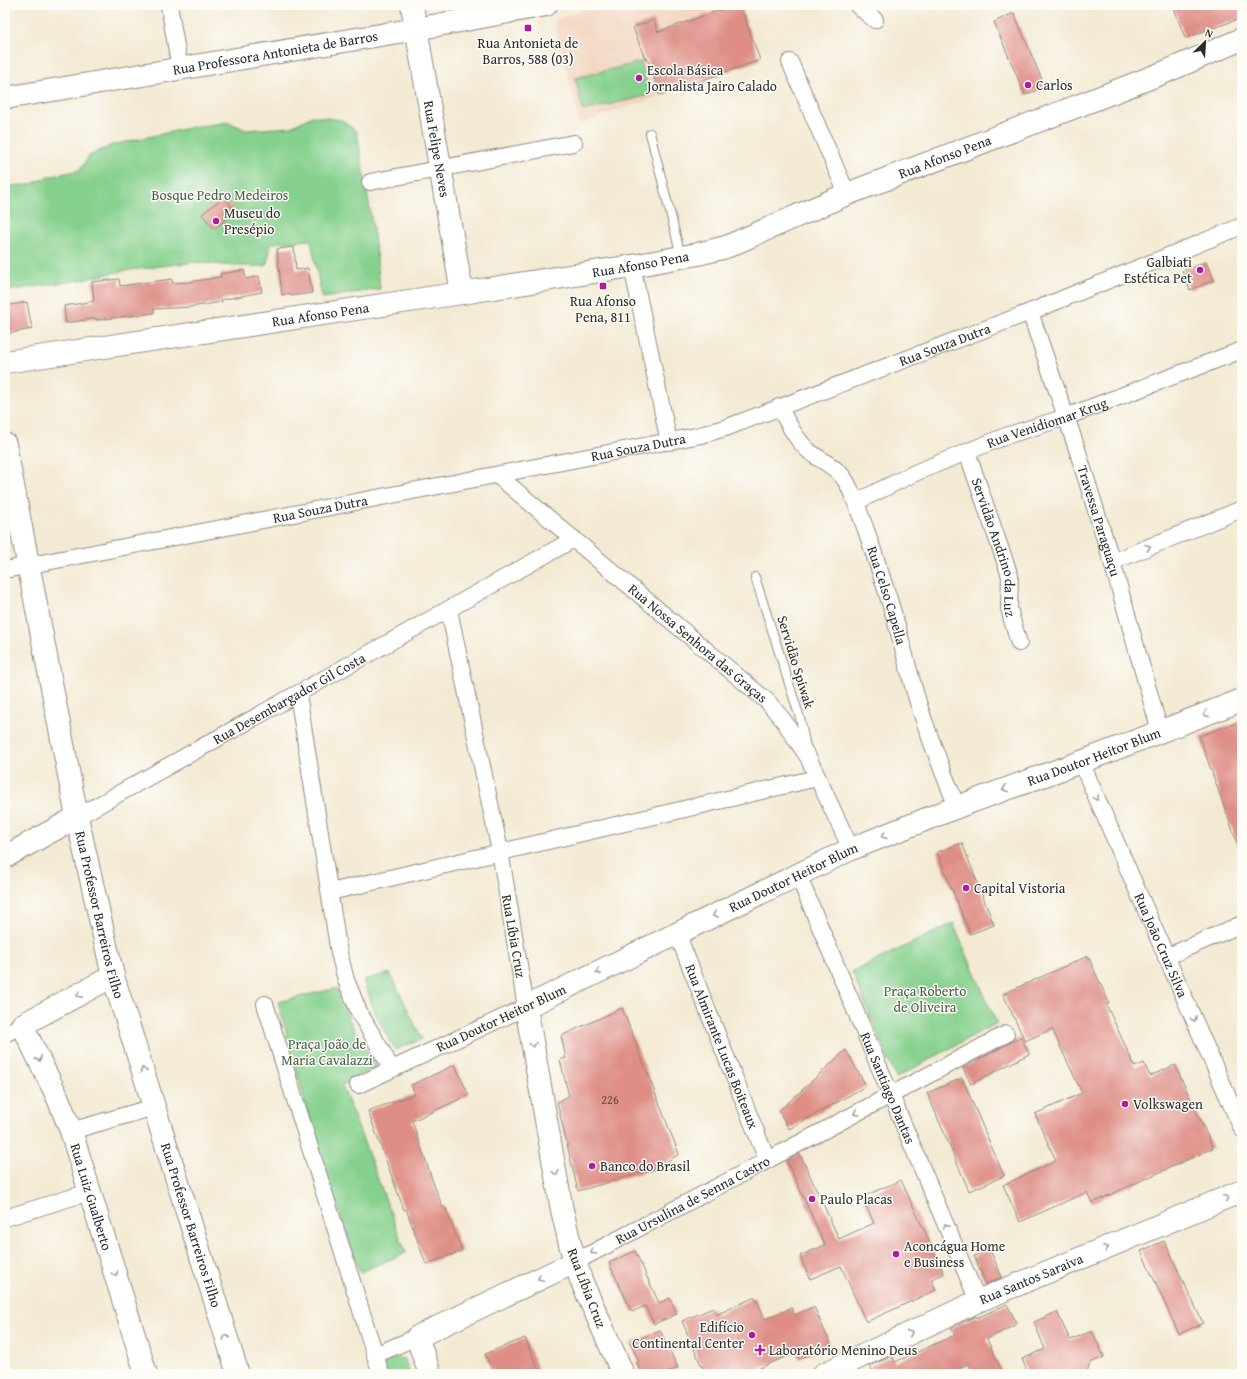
<svg xmlns="http://www.w3.org/2000/svg" width="1247" height="1379" viewBox="0 0 1247 1379" font-family="'Gentium Book Plus',serif">
	<style>
		.built { fill: #f2d4be }
		.industrial { fill: #cfc0ba }
		.green { fill: #85d08d; stroke: #587e5c }
		.building { fill: #de8e86 }
		.lines { fill: none; stroke-linecap: round; stroke-linejoin: round }
		.lane-casing { stroke: #8f8a7f; stroke-width: 10 }
		.street-casing { stroke: #8f8a7f; stroke-width: 18 }
		.secondary-casing { stroke: #8f8a7f; stroke-width: 24 }
		.lane { stroke: #fff; stroke-width: 8 }
		.street { stroke: #fff; stroke-width: 16 }
		.secondary { stroke: #fff; stroke-width: 22 }
		.oneway { stroke: #a0a0a0 }
		.poi-dot { fill: #b5179e; stroke: #fdfcf7; stroke-width: 1.5 }
		.labels { text-anchor: middle; dominant-baseline: central; stroke-width: 3; stroke-linejoin: round; paint-order: stroke }
		.number-label { font-size: 12px; fill: #584442 }
		.poi-label { font-size: 14px; fill: #2b2b2b; stroke: #fdfcf7; text-anchor: start }
		.street-label { font-size: 14px; fill: #2b2b2b; stroke: #fdfcf7 }
		.park-label { font-size: 14px; fill: #465d48; stroke: #fdfcf7 }
	</style>
	<rect width="100%" height="100%" fill="#fdfcf7"/>
	<filter id="ink" filterUnits="userSpaceOnUse"><feTurbulence type="fractalNoise" baseFrequency=".025" numOctaves="2"/><feDisplacementMap in="SourceGraphic" scale="8" xChannelSelector="R" yChannelSelector="G"/><feConvolveMatrix kernelMatrix="1 2 1 2 8 2 1 2 1" color-interpolation-filters="sRGB"/></filter>
	<filter id="wash" filterUnits="userSpaceOnUse"><feTurbulence type="fractalNoise" baseFrequency=".012" numOctaves="4" result="noise"/><feDisplacementMap in="SourceGraphic" scale="16" xChannelSelector="R" yChannelSelector="G"/><feGaussianBlur stdDeviation="0.9" result="paint"/><feColorMatrix in="noise" values="0 0 0 0 0 0 0 0 0 0 0 0 0 0 0 0 0 1.4 0 .05"/><feComposite in="paint" operator="in"/></filter>
	<g filter="url(#wash)">
		<rect width="100%" height="100%" fill="#f3ead3"/>
		<!-- built -->
		<path class="built" d="M598,5H740L760,60L580,124L554,20Z"/>
		<!-- industrial -->
		<path class="industrial" d="M963,1366L966,1374H945Z"/>
		<!-- green -->
		<g class="green">
			<path d="M641,62L650,95L583,111L575,78Z"/>
			<path d="M312,116L342,120L357,132C365,184 376,236 380,289L322,298L311,240L272,243L266,266H233L194,262L122,271L81,280L5,291V186L29,185L48,177L80,170L89,156L112,145L193,127L229,122L246,130L291,127Z"/>
			<path d="M953,923L997,1024L987,1028L896,1078L852,972Z"/>
			<path d="M390,973L422,1039L395,1050L378,1019L363,980Z"/>
			<path d="M337,988L349,1019L357,1035L378,1066L342,1085L406,1253L360,1272L315,1141L278,1002Z"/>
			<path d="M392,1357L404,1359L410,1374H385L381,1362Z"/>
		</g>
		<g id="blocks">
			<!-- building -->
			<g class="building">
				<path d="M734,5H740L760,60L660,95L647,58L645,59L633,27L654,20L658,32Z"/>
				<path d="M1173,5H1242V18L1185,38Z"/>
				<path d="M1014,13L1045,87L1025,95L994,22Z"/>
				<path d="M224,197L236,212L214,229L202,214Z"/>
				<path d="M294,247L296,270L308,268L312,293L290,296V293L282,295L277,249Z"/>
				<path d="M1206,262L1214,280L1190,290L1182,271Z"/>
				<path d="M244,270L246,279L259,276L262,292L221,300L222,302L190,307L154,309V313L96,320V318L66,323L64,306L94,301L92,282L119,279L120,286L172,279V283L189,282L221,277L220,274Z"/>
				<path d="M27,302L32,329L5,334V306Z"/>
				<path d="M1242,721V850L1240,851L1199,736Z"/>
				<path d="M962,843L994,925L970,934L937,852Z"/>
				<path d="M1088,956L1109,1003L1106,1004L1135,1067L1144,1063L1150,1076L1175,1065L1213,1148L1092,1203L1087,1192L1020,1222L1003,1185L1056,1161L1035,1114L1082,1093L1052,1029L1025,1041L1003,994Z"/>
				<path d="M622,1008L679,1154L655,1169L578,1191L557,1102L569,1096L560,1060L566,1058L561,1036Z"/>
				<path d="M1021,1037L1029,1054L971,1084L963,1068Z"/>
				<path d="M846,1050L866,1086L789,1129L779,1111Z"/>
				<path d="M455,1065L469,1095L412,1121L434,1185L443,1208L445,1207L462,1251L426,1264L406,1209L404,1210L368,1111L415,1094L411,1085Z"/>
				<path d="M962,1078L1004,1176L969,1191L927,1093Z"/>
				<path d="M800,1154L839,1239L874,1223L862,1197L901,1180L944,1274L931,1279L936,1290L866,1322L841,1266L810,1279L800,1256L825,1245L787,1161Z"/>
				<path d="M1164,1241L1203,1323L1179,1334L1141,1251Z"/>
				<path d="M990,1250L1002,1277L986,1284L974,1256Z"/>
				<path d="M635,1251L659,1303L670,1298L677,1314L654,1324L645,1306L632,1312L609,1263Z"/>
				<path d="M755,1297L765,1319L791,1308L794,1315L814,1307L831,1345L799,1359L796,1352L749,1373L747,1370L738,1374H705L682,1321L713,1308L716,1315Z"/>
				<path d="M1007,1304L1017,1324L987,1339L1003,1374H973L968,1364L945,1374H868L873,1372L870,1366L892,1356L895,1362L955,1335L951,1328L976,1316L977,1318Z"/>
				<path d="M1057,1312L1070,1340L1092,1331L1104,1357L1090,1363L1086,1374H1028L1022,1359L1045,1349L1034,1322Z"/>
				<path d="M660,1330L678,1368L665,1374H641L637,1363L639,1362L630,1343Z"/>
				<path d="M525,1338L540,1374H494L485,1354Z"/>
			</g>
		</g>
	</g>
	<g filter="url(#ink)">
		<use href="#blocks" fill-opacity="0" stroke="#8f8a7f" stroke-width="1"/>
		<g class="lines">
			<defs>
				<g id="lane">
					<path d="M650,133L681,256"/>
					<path d="M755,577L800,718L806,747"/>
				</g>
				<g id="street">
					<path d="M169,5L180,69"/>
					<path d="M857,5L875,20"/>
					<path d="M790,62L847,194"/>
					<path d="M370,182L574,143"/>
					<path d="M632,266L669,442"/>
					<path id="s1" d="M1030,312L1076,446L1112,562L1160,731"/>
					<path id="s2" d="M779,407C788,423 796,440 810,452C823,462 839,468 847,483C855,498 860,514 866,530C877,562 888,594 897,626C904,651 910,677 918,702C929,738 943,772 957,807"/>
					<path id="s3" d="M967,452L1010,576L1009,608L1012,620L1019,643"/>
					<path id="s4" d="M497,475L767,701L784,721L808,757L851,849"/>
					<path id="s5" d="M856,502L917,472L1006,436L1066,417L1242,350"/>
					<path d="M1112,562L1242,509"/>
					<path id="s6" d="M5,570L701,435L728,427L1030,312L1242,226"/>
					<path d="M298,694L339,953L346,980L359,1012L392,1069"/>
					<path id="s7" d="M1081,762L1242,1129"/>
					<path id="s8" d="M77,817L574,539"/>
					<path id="s9" d="M798,875L978,1301"/>
					<path d="M330,892L817,778"/>
					<path id="s10" d="M677,933L767,1160"/>
					<path d="M1166,957L1242,924"/>
					<path d="M265,1004L381,1374"/>
					<path d="M5,1034L22,1025"/>
					<path d="M358,1085L526,1007L500,851L449,610"/>
					<path d="M71,1131L154,1107"/>
					<path d="M5,1218L89,1192"/>
					<path id="s11" d="M575,1262L1006,1034"/>
					<path d="M375,1355L417,1337"/>
				</g>
				<g id="secondary">
					<path id="s12" d="M412,5L462,293"/>
					<path id="s13" d="M5,98L416,29L546,5"/>
					<path id="s14" d="M5,362L462,293L632,266L698,254L726,247L847,194L1088,102L1165,72L1242,39"/>
					<path id="s15" d="M5,444L77,817L113,976L238,1374"/>
					<path d="M5,857L77,817"/>
					<path id="s16" d="M113,976L22,1025L57,1096L71,1131L146,1374"/>
					<path d="M430,1374L417,1337L575,1262"/>
					<path id="s17" d="M623,1374L581,1280L570,1244L562,1210L526,1007L851,849L957,807L1089,759L1242,700"/>
					<path id="s18" d="M824,1374L978,1301L1242,1191"/>
				</g>
			</defs>
			<!-- lane casing -->
			<use href="#lane" class="lane-casing"/>
			<!-- street casing -->
			<use href="#street" class="street-casing"/>
			<!-- secondary casing -->
			<use href="#secondary" class="secondary-casing"/>
			<!-- lane -->
			<use href="#lane" class="lane"/>
			<!-- street -->
			<use href="#street" class="street"/>
			<!-- secondary -->
			<use href="#secondary" class="secondary"/>
		</g>
		<!-- one-way arrows -->
		<defs><path id="oneway-chevron" d="M-2-3.5L2.5 0L-2 3.5" fill="none" stroke-width="1.6" stroke-linecap="round" stroke-linejoin="round"/></defs>
		<g class="oneway">
			<use href="#oneway-chevron" transform="translate(1148 547) rotate(-22)"/>
			<use href="#oneway-chevron" transform="translate(1206 714) rotate(159)"/>
			<use href="#oneway-chevron" transform="translate(1005 789) rotate(160)"/>
			<use href="#oneway-chevron" transform="translate(1096 798) rotate(66)"/>
			<use href="#oneway-chevron" transform="translate(884 836) rotate(158)"/>
			<use href="#oneway-chevron" transform="translate(715 915) rotate(154)"/>
			<use href="#oneway-chevron" transform="translate(598 972) rotate(154)"/>
			<use href="#oneway-chevron" transform="translate(79 995) rotate(152)"/>
			<use href="#oneway-chevron" transform="translate(1194 1019) rotate(66)"/>
			<use href="#oneway-chevron" transform="translate(533 1045) rotate(80)"/>
			<use href="#oneway-chevron" transform="translate(39 1059) rotate(64)"/>
			<use href="#oneway-chevron" transform="translate(143 1070) rotate(-107)"/>
			<use href="#oneway-chevron" transform="translate(856 1113) rotate(152)"/>
			<use href="#oneway-chevron" transform="translate(556 1173) rotate(80)"/>
			<use href="#oneway-chevron" transform="translate(1226 1198) rotate(-23)"/>
			<use href="#oneway-chevron" transform="translate(946 1226) rotate(-113)"/>
			<use href="#oneway-chevron" transform="translate(1106 1248) rotate(-23)"/>
			<use href="#oneway-chevron" transform="translate(593 1252) rotate(152)"/>
			<use href="#oneway-chevron" transform="translate(115 1274) rotate(73)"/>
			<use href="#oneway-chevron" transform="translate(540 1278) rotate(155)"/>
			<use href="#oneway-chevron" transform="translate(910 1333) rotate(-25)"/>
			<use href="#oneway-chevron" transform="translate(226 1337) rotate(-107)"/>
		</g>
	</g>
	<!-- markers -->
	<g class="poi-dot">
		<rect x="524" y="24" width="8" height="8" rx="2"/>
		<circle cx="639" cy="78" r="4"/>
		<circle cx="1028" cy="85" r="4"/>
		<circle cx="216" cy="221" r="4"/>
		<circle cx="1200" cy="270" r="4"/>
		<rect x="599" y="282" width="8" height="8" rx="2"/>
		<circle cx="966" cy="888" r="4"/>
		<circle cx="1125" cy="1104" r="4"/>
		<circle cx="592" cy="1166" r="4"/>
		<circle cx="812" cy="1199" r="4"/>
		<circle cx="896" cy="1254" r="4"/>
		<circle cx="752" cy="1335" r="4"/>
		<path d="M758 1344h4v4h4v4h-4v4h-4v-4h-4v-4h4z"/>
	</g>
	<g class="labels">
		<!-- number labels -->
		<g class="number-label">
			<text x="610" y="1099">226</text>
		</g>
		<!-- poi labels -->
		<g class="poi-label">
			<text x="528" y="43" text-anchor="middle">Rua Antonieta de<tspan x="528" dy="16">Barros, 588 (03)</tspan></text>
			<text x="647" y="70">Escola Básica<tspan x="647" dy="16">Jornalista Jairo Calado</tspan></text>
			<text x="1036" y="85">Carlos</text>
			<text x="224" y="213">Museu do<tspan x="224" dy="16">Presépio</tspan></text>
			<text x="1192" y="262" text-anchor="end">Galbiati<tspan x="1192" dy="16">Estética Pet</tspan></text>
			<text x="603" y="301" text-anchor="middle">Rua Afonso<tspan x="603" dy="16">Pena, 811</tspan></text>
			<text x="974" y="888">Capital Vistoria</text>
			<text x="1133" y="1104">Volkswagen</text>
			<text x="600" y="1166">Banco do Brasil</text>
			<text x="820" y="1199">Paulo Placas</text>
			<text x="904" y="1246">Aconcágua Home<tspan x="904" dy="16">e Business</tspan></text>
			<text x="744" y="1327" text-anchor="end">Edifício<tspan x="744" dy="16">Continental Center</tspan></text>
			<text x="769" y="1350">Laboratório Menino Deus</text>
		</g>
		<!-- street labels -->
		<g class="street-label">
			<text stroke="none"><textPath href="#s13" startOffset="274">Rua Professora Antonieta de Barros</textPath></text>
			<text stroke="none"><textPath href="#s12" startOffset="146">Rua Felipe Neves</textPath></text>
			<text stroke="none"><textPath href="#s14" startOffset="967">Rua Afonso Pena</textPath></text>
			<text stroke="none"><textPath href="#s14" startOffset="643">Rua Afonso Pena</textPath></text>
			<text stroke="none"><textPath href="#s14" startOffset="319">Rua Afonso Pena</textPath></text>
			<text stroke="none"><textPath href="#s6" startOffset="969">Rua Souza Dutra</textPath></text>
			<text stroke="none"><textPath href="#s5" startOffset="207">Rua Venidiomar Krug</textPath></text>
			<text stroke="none"><textPath href="#s6" startOffset="645">Rua Souza Dutra</textPath></text>
			<text stroke="none"><textPath href="#s6" startOffset="321">Rua Souza Dutra</textPath></text>
			<text stroke="none"><textPath href="#s1" startOffset="220">Travessa Paraguaçu</textPath></text>
			<text stroke="none"><textPath href="#s3" startOffset="100">Servidão Andrino da Luz</textPath></text>
			<text stroke="none"><textPath href="#s2" startOffset="223">Rua Celso Capella</textPath></text>
			<text stroke="none"><textPath href="#s4" startOffset="262">Rua Nossa Senhora das Graças</textPath></text>
			<text transform="translate(796 662) rotate(73)">Servidão Spiwak</text>
			<text stroke="none"><textPath href="#s8" startOffset="243">Rua Desembargador Gil Costa</textPath></text>
			<text stroke="none"><textPath href="#s17" startOffset="1003">Rua Doutor Heitor Blum</textPath></text>
			<text stroke="none"><textPath href="#s17" startOffset="679">Rua Doutor Heitor Blum</textPath></text>
			<text stroke="none"><textPath href="#s15" startOffset="480">Rua Professor Barreiros Filho</textPath></text>
			<text transform="translate(514 936) rotate(80)">Rua Líbia Cruz</text>
			<text stroke="none"><textPath href="#s7" startOffset="200">Rua João Cruz Silva</textPath></text>
			<text transform="translate(501 1018) rotate(-25)">Rua Doutor Heitor Blum</text>
			<text stroke="none"><textPath href="#s10" startOffset="122">Rua Almirante Lucas Boiteaux</textPath></text>
			<text stroke="none"><textPath href="#s9" startOffset="231">Rua Santiago Dantas</textPath></text>
			<text stroke="none"><textPath href="#s16" startOffset="289">Rua Luiz Gualberto</textPath></text>
			<text stroke="none"><textPath href="#s11" startOffset="133">Rua Ursulina de Senna Castro</textPath></text>
			<text stroke="none"><textPath href="#s15" startOffset="804">Rua Professor Barreiros Filho</textPath></text>
			<text stroke="none"><textPath href="#s18" startOffset="228">Rua Santos Saraiva</textPath></text>
			<text transform="translate(587 1288) rotate(69)">Rua Líbia Cruz</text>
		</g>
		<!-- park labels -->
		<g class="park-label">
			<text x="220" y="195">Bosque Pedro Medeiros</text>
			<text x="925" y="991">Praça Roberto<tspan x="925" dy="16">de Oliveira</tspan></text>
			<text x="327" y="1044">Praça João de<tspan x="327" dy="16">Maria Cavalazzi</tspan></text>
		</g>
	</g>
	<!-- margin -->
	<rect width="1247" height="1379" fill="none" stroke="#fdfcf7" stroke-width="20"/>
	<!-- north arrow -->
	<g transform="translate(1205 42) rotate(25)" stroke="#fdfcf7" stroke-width="3" paint-order="stroke">
	<path d="M0-3L7 15L0 10L-7 15Z" fill="#2b2b2b"/>
	<text y="-6" font-size="11" font-weight="bold" text-anchor="middle" fill="#2b2b2b">N</text>
	</g>
</svg>
